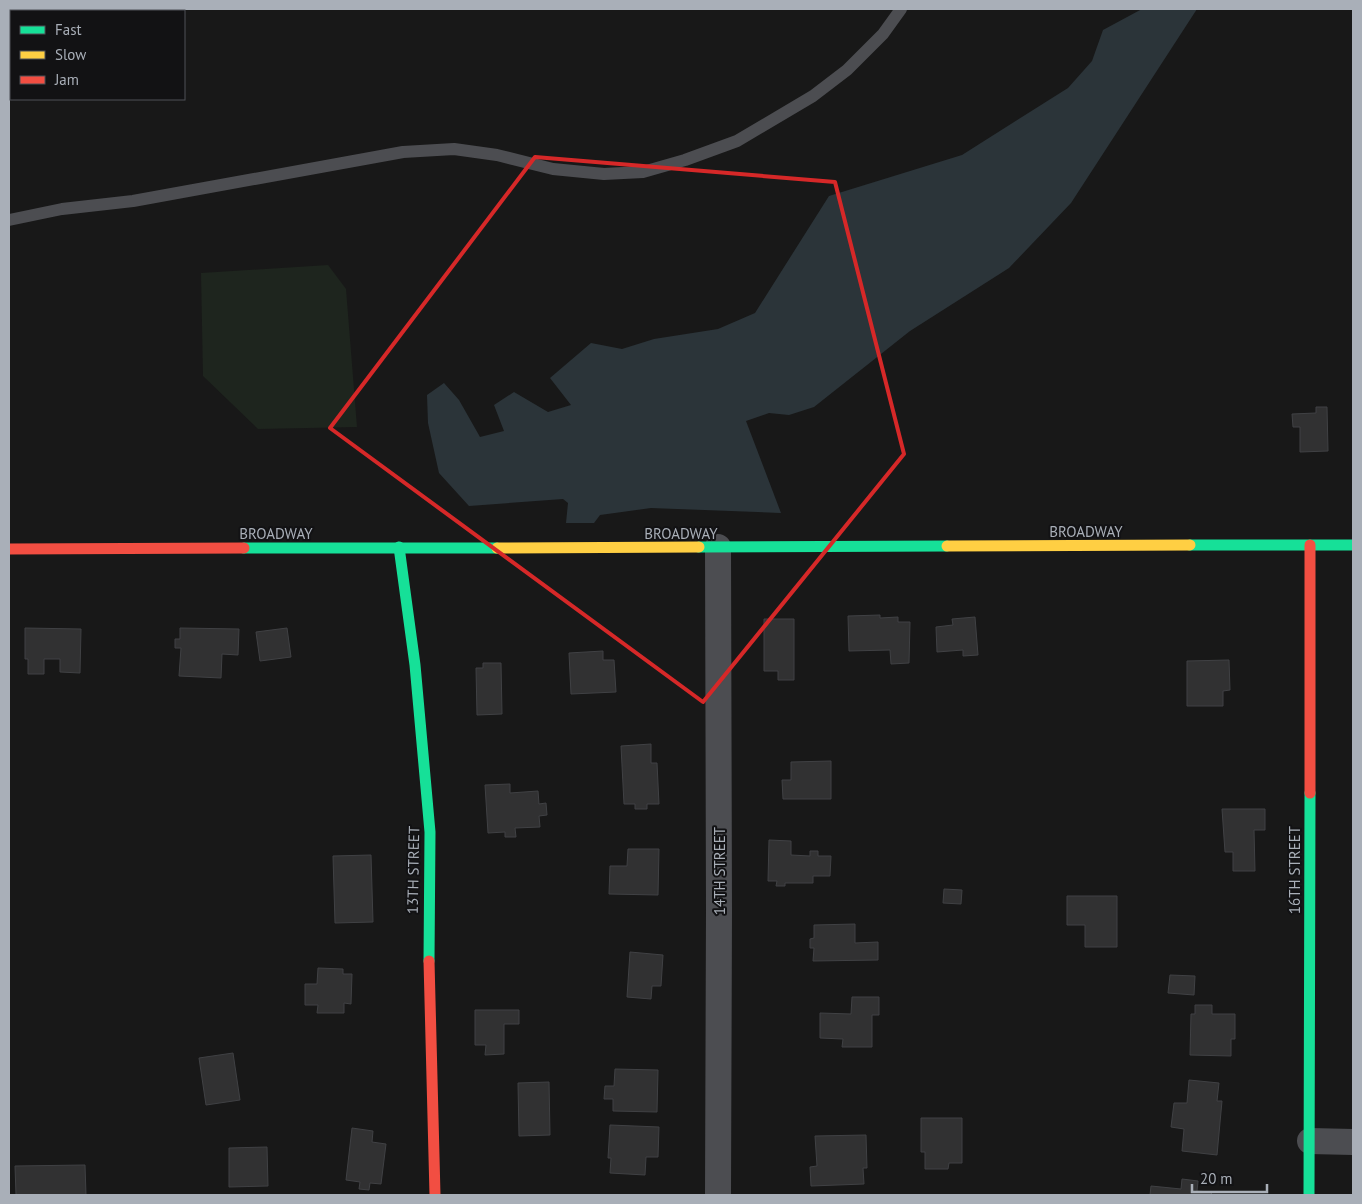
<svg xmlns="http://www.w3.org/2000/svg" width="1362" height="1204" viewBox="0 0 1362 1204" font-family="'PT Sans',sans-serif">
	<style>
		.green { fill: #1e251e }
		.water { fill: #2b3439 }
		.building { fill: #313132; stroke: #404144 }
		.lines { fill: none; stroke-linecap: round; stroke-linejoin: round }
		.lane { stroke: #4c4d51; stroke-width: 12 }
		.street { stroke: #4c4d51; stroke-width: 26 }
		.fast { stroke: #16e098; stroke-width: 11 }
		.slow { stroke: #ffcf43; stroke-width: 11 }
		.jam { stroke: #f24e42; stroke-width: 11 }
		.marked { fill: none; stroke: #d62828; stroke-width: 4; stroke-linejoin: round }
		.labels { text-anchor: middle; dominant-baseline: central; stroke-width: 4; stroke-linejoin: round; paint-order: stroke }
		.street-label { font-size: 15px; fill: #a9afb8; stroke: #121214 }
	</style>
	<rect width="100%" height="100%" fill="#181818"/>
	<!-- green -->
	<path class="green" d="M328,265L346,289L357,427L258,429L203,376L201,273Z"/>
	<!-- water -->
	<path class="water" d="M1142,9H1197L1071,203L1009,268L910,331L814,407L789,415L769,413L746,421L781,513L651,508L600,515L594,523H566L568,503L563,499L469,506L439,473L428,423L427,395L444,383L459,400L480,437L504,431L494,405L514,392L548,412L571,405L550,378L591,343L622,349L654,339L718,329L755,313L829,196L962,155L1068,88L1092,61L1103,30Z"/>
	<!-- building -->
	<g class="building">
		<path d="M1316,407H1327L1328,451L1300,452V427H1293L1292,414L1316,413Z"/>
		<path d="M880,615V618L898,617V622H910L909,663L891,664L890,650L849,651L848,616Z"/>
		<path d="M975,617L978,655L963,656V650L937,652L936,627L953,625L952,619Z"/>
		<path d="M764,619H794V680H778V671H764Z"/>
		<path d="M25,628L81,629L80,673L60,672V659H44V674H28V659H25Z"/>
		<path d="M180,628L239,629L238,655L222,654L221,678L179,676L181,648H175V639H180Z"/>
		<path d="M287,628L291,657L260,661L256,632Z"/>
		<path d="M603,651V660H614L616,692L571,694L569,653Z"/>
		<path d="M1229,660L1230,690L1223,691V706H1187V661Z"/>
		<path d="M483,663H501L502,714L477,715L476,668H483Z"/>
		<path d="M651,744V763H657L659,804H647V809H635V804H624L621,746Z"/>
		<path d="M831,761V799H783L782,780H791V762Z"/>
		<path d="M510,784V793L538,791L539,804L546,803L547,815L539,816L540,827L515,828L516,837H505V832L488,833L485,785Z"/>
		<path d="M1222,809H1265V830H1254L1255,871H1233V852H1225Z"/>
		<path d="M769,840L791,841V855L810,856V851H818V856H831L830,876H813V883H785V886H776L777,881H768Z"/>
		<path d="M628,849H659L658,895L609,894L610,866H627Z"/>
		<path d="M371,855L373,922L335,923L333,856Z"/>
		<path d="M944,889L962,890L961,904L943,903Z"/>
		<path d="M1067,896H1117V947H1085V925H1067Z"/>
		<path d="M855,924V943L878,942V960L813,961L814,948H810V939L814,938V925Z"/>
		<path d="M630,952L663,955L661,986H652L651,999L627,997Z"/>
		<path d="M318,968L343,969V974H352L351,1004L344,1003V1013H317L318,1005H305V984H317Z"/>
		<path d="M1170,975L1195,976L1194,995L1168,993Z"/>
		<path d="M852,997H879V1015H872V1047H842L843,1039L820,1038V1013L851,1014Z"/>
		<path d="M1195,1005H1212V1014H1235V1039H1231V1056L1190,1055L1191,1014H1195Z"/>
		<path d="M475,1010H519V1024H504V1054L485,1055L486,1045H475Z"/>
		<path d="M233,1053L240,1100L206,1105L199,1058Z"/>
		<path d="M615,1069L658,1070L657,1112L613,1111V1099H604L605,1086H614Z"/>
		<path d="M1189,1080L1219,1083L1217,1101H1222L1217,1155L1182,1151L1184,1129L1171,1127L1174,1103H1187Z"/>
		<path d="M549,1082L550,1135L519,1136L518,1083Z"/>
		<path d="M921,1118H962V1163H949L948,1169H925V1152H921Z"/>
		<path d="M610,1125L659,1127L658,1157H646L645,1175L610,1173L611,1158H608Z"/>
		<path d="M352,1128L373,1131L372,1142L386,1144L381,1184L370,1183L369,1190L359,1189L360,1182L346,1180Z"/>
		<path d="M866,1135L867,1168H863L864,1184L811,1186L810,1167L817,1166L815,1136Z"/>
		<path d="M267,1147L268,1186L229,1187V1148Z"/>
		<path d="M85,1165L86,1195H16L15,1166Z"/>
		<path d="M1182,1179L1198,1181L1197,1191L1212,1192L1211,1195H1150L1151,1186L1181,1189Z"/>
	</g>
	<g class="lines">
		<!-- lane -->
		<path class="lane" d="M9,220L62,209L133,201L403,152L454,149L497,155L553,169L604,174L643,172L685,160L737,141L813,96L847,70L883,34L901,9"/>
		<!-- street -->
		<g class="street">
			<path d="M1310,1141L1353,1142"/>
			<path d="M718,1195L719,911L718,547"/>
		</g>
		<!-- fast -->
		<g class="fast">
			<path d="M1190,545H1353"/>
			<path d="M399,547L415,665L430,832L429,961"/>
			<path d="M699,547L947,546"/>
			<path d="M244,548H497"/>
			<path d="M1309,1195L1310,793"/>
		</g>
		<!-- slow -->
		<g class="slow">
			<path d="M947,546L1190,545"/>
			<path d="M497,548L699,547"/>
		</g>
		<!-- jam -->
		<g class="jam">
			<path d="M9,549L244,548"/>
			<path d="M1310,793V545"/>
			<path d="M429,961L435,1195"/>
		</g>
	</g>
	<!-- marked area -->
	<path class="marked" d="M535,157L835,182L904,454L703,702L330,428Z"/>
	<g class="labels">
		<!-- street labels -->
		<g class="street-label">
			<text x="1086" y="531">BROADWAY</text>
			<text x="276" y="533">BROADWAY</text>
			<text x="681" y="533">BROADWAY</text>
			<text transform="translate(413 870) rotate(-89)">13TH STREET</text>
			<text transform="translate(1294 870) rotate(-90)">16TH STREET</text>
			<text transform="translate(719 871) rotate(-90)">14TH STREET</text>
		</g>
	</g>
	<!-- border -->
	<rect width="1362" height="1204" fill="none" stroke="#a9afb8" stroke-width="20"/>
	<!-- legend -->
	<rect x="10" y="10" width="175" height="90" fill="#121214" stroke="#4e5156"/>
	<rect x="20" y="26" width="25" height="8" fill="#16e098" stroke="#4e5156"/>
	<text x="55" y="35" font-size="15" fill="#a9afb8">Fast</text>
	<rect x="20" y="51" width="25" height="8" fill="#ffcf43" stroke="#4e5156"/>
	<text x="55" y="60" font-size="15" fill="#a9afb8">Slow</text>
	<rect x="20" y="76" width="25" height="8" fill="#f24e42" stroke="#4e5156"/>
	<text x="55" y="85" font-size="15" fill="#a9afb8">Jam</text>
	<!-- scale -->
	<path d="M1192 1184v8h75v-8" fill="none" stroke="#a9afb8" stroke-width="2.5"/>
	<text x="1200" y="1184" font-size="15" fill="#a9afb8" stroke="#121214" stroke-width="4" paint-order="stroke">20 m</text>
</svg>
